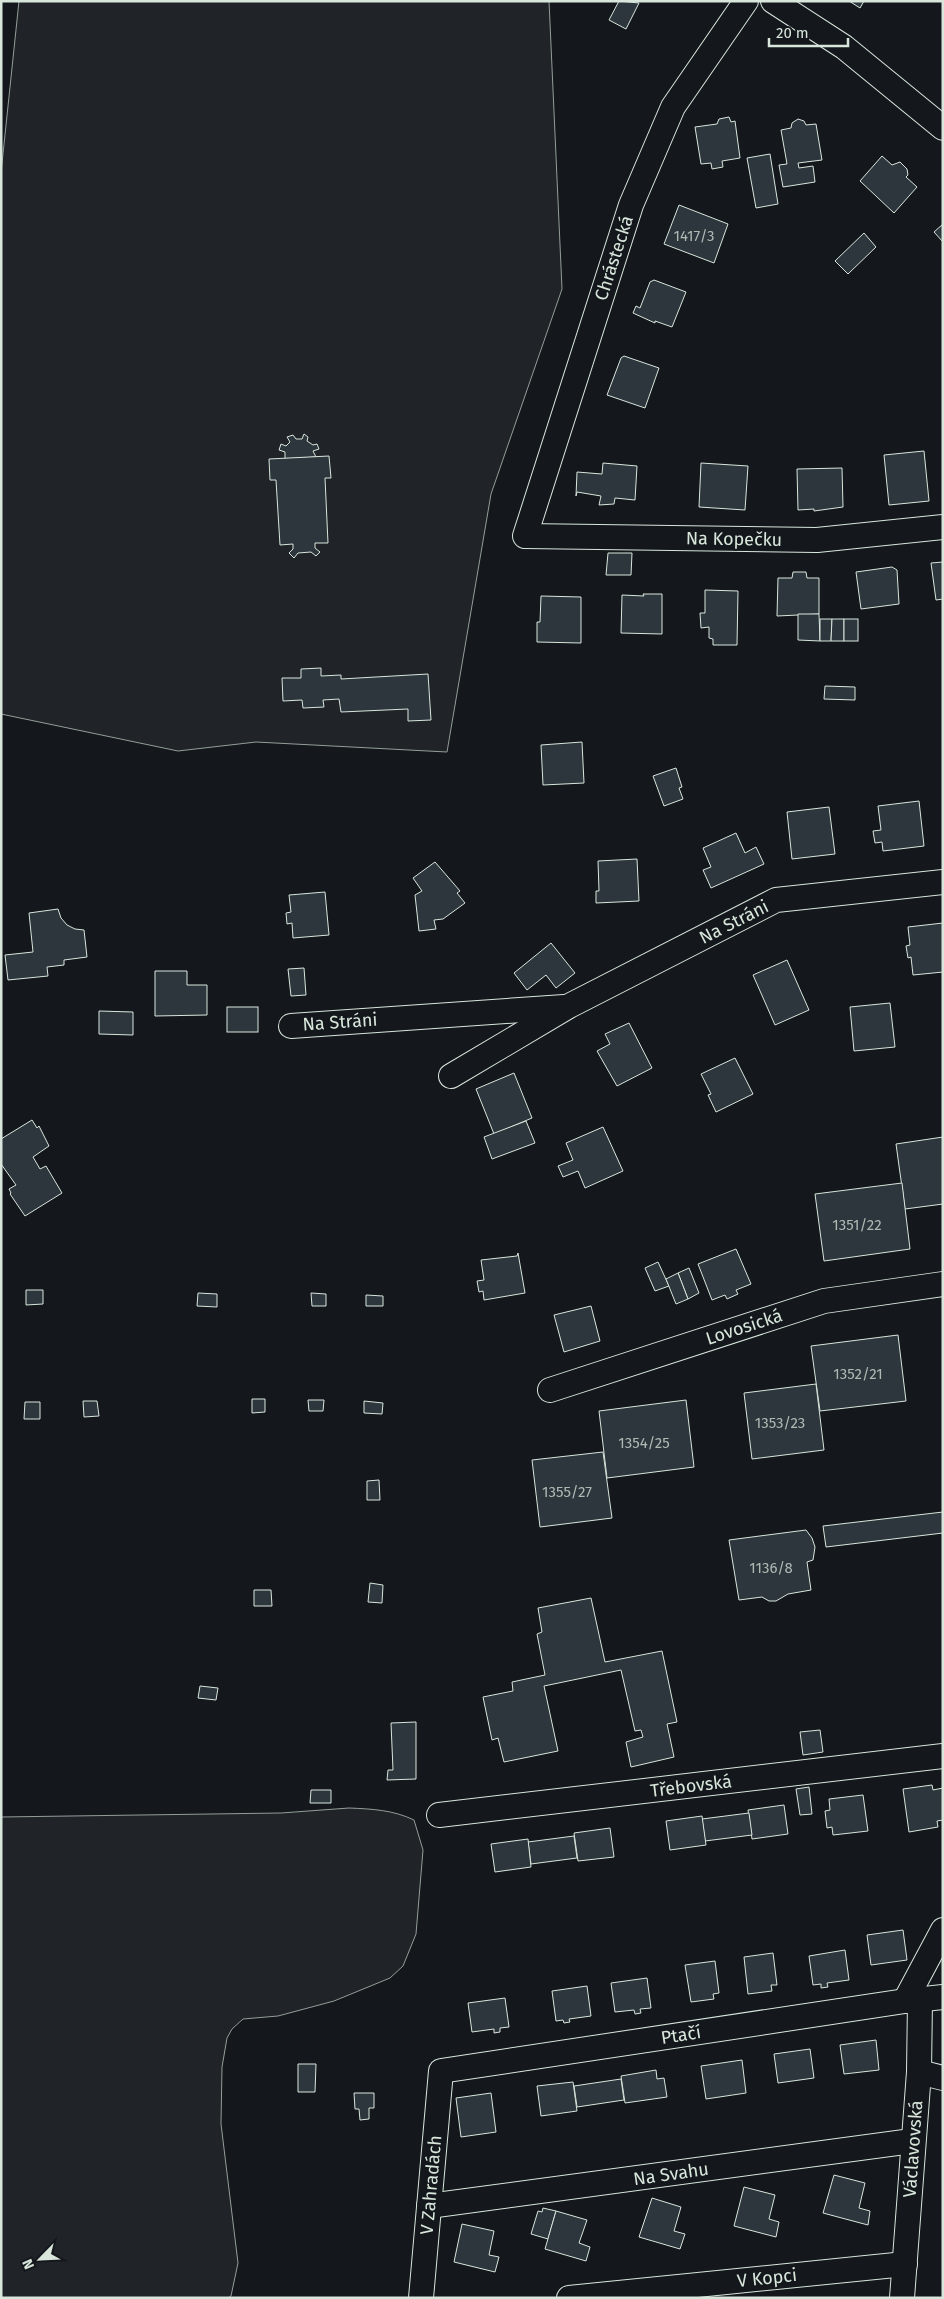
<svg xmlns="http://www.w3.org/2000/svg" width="944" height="2299" viewBox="0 0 944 2299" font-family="'Fira Sans',sans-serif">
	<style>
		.green { fill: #202428; stroke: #939e99 }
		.building { fill: #2c363c; stroke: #d8e6dc }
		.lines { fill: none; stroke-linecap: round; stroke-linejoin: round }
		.minor-casing { stroke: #d8e6dc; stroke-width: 26 }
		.minor { stroke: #14181c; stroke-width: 24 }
		.labels { text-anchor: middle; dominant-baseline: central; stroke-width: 4; stroke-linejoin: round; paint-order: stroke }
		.number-label { font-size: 15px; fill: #adbab4 }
		.street-label { font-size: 18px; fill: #d8e6dc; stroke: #14181c }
	</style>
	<rect width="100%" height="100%" fill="#14181c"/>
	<!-- green -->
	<g class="green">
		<path d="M19,1H549L562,289L491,494L447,752L256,742L178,751L1,714V173Z"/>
		<path d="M349,1808C373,1809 393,1810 414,1820L423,1850L416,1934L403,1966L390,1978L334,2001L278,2016L243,2019L232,2029L227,2038L222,2067L221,2124L238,2263L231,2296L228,2298H1V1817L281,1813Z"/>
	</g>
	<!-- building -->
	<g class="building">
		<path d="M619,1L639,3L626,29L609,20Z"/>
		<path d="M849,1H864L860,8Z"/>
		<path d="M729,117L731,122L735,121L740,158L722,161L723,167L712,169L711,163L701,164L695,127L717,124L719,119Z"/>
		<path d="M798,119L804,121L806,125L816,124L822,160L798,163L799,168L813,166L815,182L783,187L779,165L787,164L781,130L791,128L792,123Z"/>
		<path d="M770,154L778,204L756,208L747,158Z"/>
		<path d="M882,156L892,165L900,162L907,169L908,175L906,177L917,187L894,213L860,181Z"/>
		<path d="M679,205L728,224L714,263L664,244Z"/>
		<path d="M943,224V242L934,232Z"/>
		<path d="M864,233L876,247L848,274L835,261Z"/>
		<path d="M654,280L686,292L672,327L655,321V323L633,313L636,306L640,308L650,282Z"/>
		<path d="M624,356L659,368L645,408L607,395L621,358Z"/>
		<path d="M304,434L308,437L307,441L313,445L317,444L319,449L313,451L316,457L285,459V452L279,450L281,444L286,446L290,442L287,437L293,435L296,439H302Z"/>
		<path d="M924,451L929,501L889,505L884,455Z"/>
		<path d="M329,456L331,478H325L328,543H315V548L320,552L316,556L311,552L298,553L294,558L289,553L293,549V544L280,545L276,480H270L269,459Z"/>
		<path d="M603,463L637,466L635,500L615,498L614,504L599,505L601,496L577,492L576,496L577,472L602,474Z"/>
		<path d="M701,463L748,466L745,510L699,507Z"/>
		<path d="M842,468L843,507L814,511V509L798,510L797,469Z"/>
		<path d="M608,553H632L631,575H606Z"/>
		<path d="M943,562V599L936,600L931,563Z"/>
		<path d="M892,567L897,570L899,604L861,609L856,572Z"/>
		<path d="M793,572H806L807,578H819V614L777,616L778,578H792Z"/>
		<path d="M705,590L738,591L737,645H713V639L709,638V627L701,628L700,613H705Z"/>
		<path d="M643,594H662V634L621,633L622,595L644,596Z"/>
		<path d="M541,596L581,597V643L537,642V622H540Z"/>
		<path d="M798,614H819L820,641L798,640Z"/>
		<path d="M820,619H832L831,641H820Z"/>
		<path d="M832,619H844V641H831Z"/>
		<rect x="844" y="619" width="14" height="22"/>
		<path d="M321,668V676L341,675V679L428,674L431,720L408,721V709L341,712L339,699L323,700L324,707L303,708L302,700L283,701L282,678H301V669Z"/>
		<path d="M825,686L855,687V700L824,699Z"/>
		<path d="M582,742L584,783L543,785L541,745Z"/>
		<path d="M676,768L682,787L679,788L683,799L664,806L653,776Z"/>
		<path d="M919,801L924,846L883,851L882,842L875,843L873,831L881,830L878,806Z"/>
		<path d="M829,807L835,854L792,859L787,812Z"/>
		<path d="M736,833L745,853L756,847L764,864L711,888L703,870L711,867L703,848Z"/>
		<path d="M637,859L639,901L596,903V891H599L598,861Z"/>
		<path d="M435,862L460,891L457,893L465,903L443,919L434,920L436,929L419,931L415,895L422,891L413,878Z"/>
		<path d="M325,892L329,935L293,938L292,923L287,924L286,913L291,912L289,895Z"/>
		<path d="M58,909L61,918L67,925L75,929L84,930L87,957L64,960V965L47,967L48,976L8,980L5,955L33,952L29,913Z"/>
		<path d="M943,923V972L913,975L911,957L908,958L906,946L910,945L908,927Z"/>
		<path d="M551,943L575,973L556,988L546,975L527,990L514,973Z"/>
		<path d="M787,960L809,1010L775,1025L753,975Z"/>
		<path d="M304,968L306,995L291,996L288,969Z"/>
		<path d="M155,971H187V985H207V1015L155,1016Z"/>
		<path d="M890,1003L895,1047L854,1051L850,1007Z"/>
		<rect x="227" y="1007" width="31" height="25"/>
		<path d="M99,1011L133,1012V1035L99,1034Z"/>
		<path d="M629,1023L652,1068L617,1086L597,1051L610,1044L605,1034Z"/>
		<path d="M735,1058L753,1094L716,1112L708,1095L711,1094L701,1074Z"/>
		<path d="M514,1073L532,1118L494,1134L476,1089Z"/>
		<path d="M32,1120L37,1128L39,1126L49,1146L33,1157L40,1169L46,1166L62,1193L25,1216L10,1194L11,1193L9,1189L16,1185L1,1164V1139Z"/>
		<path d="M526,1121L535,1143L492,1159L484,1137Z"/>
		<path d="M603,1127L623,1171L585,1188L578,1171L563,1177L558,1166L573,1160L566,1143Z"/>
		<path d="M943,1137V1204L905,1209L896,1144Z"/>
		<path d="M902,1183L910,1249L824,1261L815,1194Z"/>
		<path d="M736,1249L751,1284L736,1290L738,1294L727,1299L725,1295L712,1300L698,1264Z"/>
		<path d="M518,1253L525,1293L484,1300L483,1291L479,1292L477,1281L484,1280L481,1260L517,1256Z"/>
		<path d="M658,1262L669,1286L655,1291L645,1268Z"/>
		<path d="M689,1268L699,1293L688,1299L678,1273Z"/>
		<path d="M678,1273L688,1299L676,1304L666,1279Z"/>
		<path d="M26,1290H43V1304L26,1305Z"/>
		<path d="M198,1293L217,1294V1307L197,1306Z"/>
		<path d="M311,1293L326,1294V1306H312Z"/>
		<path d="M366,1295L383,1296V1306H366Z"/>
		<path d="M591,1306L600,1341L564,1352L554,1315Z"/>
		<path d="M898,1335L906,1401L820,1411L811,1346Z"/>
		<path d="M816,1384L824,1450L752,1459L744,1393Z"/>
		<path d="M252,1399H265V1412L252,1413Z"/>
		<path d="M308,1400H324L323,1411H309Z"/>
		<path d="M686,1400L694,1467L607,1478L599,1411Z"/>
		<path d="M83,1401H97L99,1416L84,1417Z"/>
		<path d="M364,1401L383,1403L382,1414L364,1413Z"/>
		<path d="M25,1402H40V1419H24Z"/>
		<path d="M603,1452L612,1518L540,1527L532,1460Z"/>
		<path d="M379,1480L380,1500H367V1481Z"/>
		<path d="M943,1512V1533L826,1547L823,1526Z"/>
		<path d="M806,1530L812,1538L815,1547L813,1560L807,1562L811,1590L788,1594L776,1601H769L762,1597L739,1600L729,1540Z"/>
		<path d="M370,1583L383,1585L382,1603L368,1602Z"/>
		<path d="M254,1590H271L272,1606H254Z"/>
		<path d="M591,1598L605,1662L662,1651L677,1722L667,1724L674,1757L631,1767L626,1742L643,1737L641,1730L635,1731L621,1670L544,1686L558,1751L504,1762L498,1738L492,1740L483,1697L513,1691L512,1682L545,1675L537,1634L542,1632L538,1608Z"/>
		<path d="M200,1686L218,1688L216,1700L198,1698Z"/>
		<path d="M416,1722V1779L387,1780L388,1770H393L391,1723Z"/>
		<path d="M820,1730L823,1752L803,1755L800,1732Z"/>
		<path d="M932,1785L933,1790L943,1788V1820L937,1821L938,1827L909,1832L903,1789Z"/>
		<path d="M809,1787L812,1814L800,1815L796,1789Z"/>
		<path d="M311,1790H331V1803H310Z"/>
		<path d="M863,1795L868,1831L833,1835L832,1827L827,1828L825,1811L830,1810L829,1799Z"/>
		<path d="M784,1805L788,1834L752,1839L748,1810Z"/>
		<path d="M749,1813L752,1835L705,1841L702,1819Z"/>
		<path d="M702,1816L706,1845L670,1850L666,1821Z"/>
		<path d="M610,1828L614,1857L578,1861L574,1833Z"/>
		<path d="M574,1836L577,1858L531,1864L528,1842Z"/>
		<path d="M528,1839L531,1867L495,1872L491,1844Z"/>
		<path d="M903,1930L907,1960L871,1965L867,1935Z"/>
		<path d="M845,1950L849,1980L827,1983L828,1987L821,1988V1984L813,1985L809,1956Z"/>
		<path d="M773,1953L777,1985H771L772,1991L748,1994L744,1957Z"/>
		<path d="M715,1961L719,1993L713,1994L714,1999L691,2002L685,1965Z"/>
		<path d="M647,1978L651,2008L640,2009L641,2013L635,2014L634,2010L615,2012L611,1983Z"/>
		<path d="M587,1986L591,2016L569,2019L570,2022L564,2023L563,2020L556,2021L552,1991Z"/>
		<path d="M505,1998L509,2027L500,2028V2032L494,2033V2029L472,2032L468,2003Z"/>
		<path d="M876,2040L879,2070L844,2074L840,2045Z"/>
		<path d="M810,2049L814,2078L778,2083L774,2054Z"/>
		<path d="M742,2060L746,2093L706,2099L701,2066Z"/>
		<path d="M298,2064H316L315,2092H298Z"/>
		<path d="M656,2070L657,2079L664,2078L667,2097L625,2103L621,2076Z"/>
		<path d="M621,2079L624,2100L577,2107L574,2086Z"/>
		<path d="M573,2082L577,2111L541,2116L537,2086Z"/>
		<path d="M354,2093H374V2108H369V2119L360,2120L359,2109H355Z"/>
		<path d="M491,2093L496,2132L461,2137L456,2098Z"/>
		<path d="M834,2175L865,2183L859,2208L870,2211L868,2225L823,2213Z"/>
		<path d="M744,2187L775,2195L769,2219L779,2222L776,2237L734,2226Z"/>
		<path d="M652,2198L681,2207L674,2231L685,2234L680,2249L639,2237Z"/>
		<path d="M543,2208L556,2211L548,2239L531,2234L538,2211L542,2212Z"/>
		<path d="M556,2211L587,2220L579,2243L590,2247L586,2261L545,2249Z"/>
		<path d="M462,2224L494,2231L489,2255L499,2257L495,2272L454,2262Z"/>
	</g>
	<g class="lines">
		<defs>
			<g id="minor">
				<path d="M746,1L673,107L631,205L525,536L817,540L943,527"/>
				<path d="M773,1L844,47L943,128"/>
				<path d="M291,1026L564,1007"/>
				<path d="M451,1076L569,1006L776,900L943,882"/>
				<path d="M550,1390L824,1301L943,1284"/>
				<path d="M439,1815L943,1756"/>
				<path d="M905,2001L943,1930"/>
				<path d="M919,2072L943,2078"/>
				<path d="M429,2206L912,2141"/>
				<path d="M421,2298L441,2071L905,2001L943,1997"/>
				<path d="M569,2298L905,2264"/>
				<path d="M902,2298L919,2072L920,2000"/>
			</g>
		</defs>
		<!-- minor casing -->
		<use href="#minor" class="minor-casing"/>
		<!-- minor -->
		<use href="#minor" class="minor"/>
	</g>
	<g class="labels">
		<!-- number labels -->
		<g class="number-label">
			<text x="694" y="236">1417/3</text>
			<text x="857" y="1225">1351/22</text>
			<text x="858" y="1374">1352/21</text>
			<text x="780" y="1423">1353/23</text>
			<text x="644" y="1443">1354/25</text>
			<text x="567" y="1492">1355/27</text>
			<text x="771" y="1568">1136/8</text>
		</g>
		<!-- street labels -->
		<g class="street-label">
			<text transform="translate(614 258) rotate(-72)">Chrástecká</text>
			<text transform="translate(734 539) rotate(1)">Na Kopečku</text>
			<text transform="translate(734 922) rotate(-27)">Na Stráni</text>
			<text transform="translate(340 1022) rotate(-4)">Na Stráni</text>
			<text transform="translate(744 1327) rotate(-18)">Lovosická</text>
			<text transform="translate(691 1786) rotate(-7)">Třebovská</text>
			<text transform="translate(681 2035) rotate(-9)">Ptačí</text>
			<text transform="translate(913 2149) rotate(-86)">Václavovská</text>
			<text transform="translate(671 2174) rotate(-8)">Na Svahu</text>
			<text transform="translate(431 2185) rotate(-85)">V Zahradách</text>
			<text transform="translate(767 2278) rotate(-6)">V Kopci</text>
		</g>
	</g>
	<!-- border -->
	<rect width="944" height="2299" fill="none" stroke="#d8e6dc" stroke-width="5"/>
	<!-- north arrow -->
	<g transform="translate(40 2259) rotate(246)" stroke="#14181c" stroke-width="4" paint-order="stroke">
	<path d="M0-4L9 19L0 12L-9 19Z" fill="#d8e6dc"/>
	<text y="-8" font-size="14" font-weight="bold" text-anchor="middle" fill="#d8e6dc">N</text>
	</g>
	<!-- scale -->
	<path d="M769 38v8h79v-8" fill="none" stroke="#d8e6dc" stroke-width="2.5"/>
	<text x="776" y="38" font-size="15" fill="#d8e6dc" stroke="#14181c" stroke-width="4" paint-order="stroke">20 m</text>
</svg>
